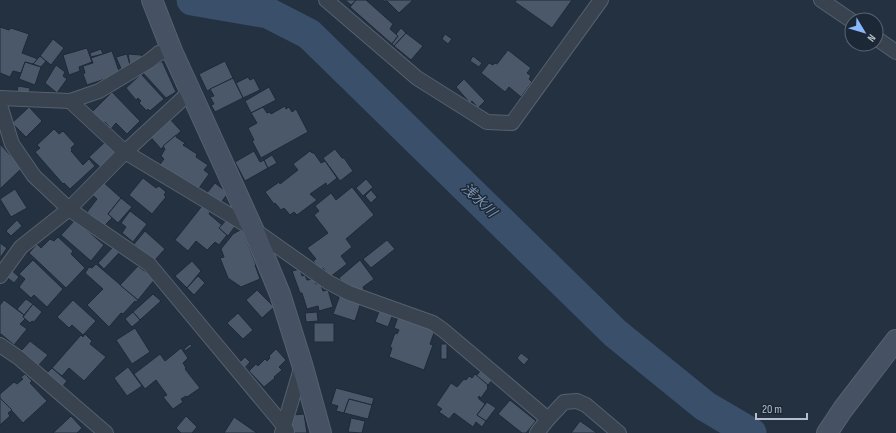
<svg xmlns="http://www.w3.org/2000/svg" width="896" height="433" viewBox="0 0 896 433" font-family="'Sofia Sans Condensed','Noto Sans JP',sans-serif">
	<style>
		.lines { fill: none; stroke-linecap: round; stroke-linejoin: round }
		.river { stroke: #394f6a; stroke-width: 31 }
		.building { fill: #4a586a; stroke: #1f2a38 }
		.street-casing { stroke: #56616e; stroke-width: 16 }
		.secondary-casing { stroke: #56616e; stroke-width: 22 }
		.street { stroke: #394350; stroke-width: 14 }
		.secondary { stroke: #465264; stroke-width: 20 }
		.labels { text-anchor: middle; dominant-baseline: central; stroke-width: 3; stroke-linejoin: round; paint-order: stroke }
		.water-label { font-size: 14px; font-style: italic; fill: #7c95b3; stroke: #1d2836 }
	</style>
	<rect width="100%" height="100%" fill="#243141"/>
	<g class="lines">
		<!-- river -->
		<path class="river" d="M192,0L268,13L309,34L615,333L705,406L751,433"/>
	</g>
	<!-- building -->
	<g class="building">
		<path d="M345,0H356L351,5Z"/>
		<path d="M356,0H366L393,24L390,29L398,36L392,44L350,7Z"/>
		<path d="M383,0H413L399,13L387,1L385,2Z"/>
		<path d="M516,0H572L552,28L515,2Z"/>
		<path d="M0,27L9,30L11,28L29,34L22,53L38,59L33,64L25,62L21,73L13,71L10,77L0,73Z"/>
		<path d="M401,28L406,33L394,46L392,44L398,36L396,34Z"/>
		<path d="M406,33L423,46L411,60L394,46Z"/>
		<path d="M445,34L452,39L448,44L442,39Z"/>
		<path d="M53,39L64,48L51,65L40,56Z"/>
		<path d="M87,48L92,62L79,67L80,71L69,75L63,55Z"/>
		<path d="M101,49L103,54L91,57L90,53Z"/>
		<path d="M508,50L531,68L527,73L531,76L529,79L532,82L521,97L509,87L505,92L481,73L489,63L493,65L495,63L497,64Z"/>
		<path d="M112,51L120,74L87,85L83,74L85,73L83,66L93,63L91,58Z"/>
		<path d="M127,54L130,65L122,71L116,57Z"/>
		<path d="M128,54L141,55L142,58L130,65Z"/>
		<path d="M40,56L46,61L41,67L33,64Z"/>
		<path d="M473,56L482,63L479,67L470,61Z"/>
		<path d="M162,61L176,92L166,98L143,73Z"/>
		<path d="M225,61L233,78L207,91L199,74Z"/>
		<path d="M25,62L41,67L35,85L19,79Z"/>
		<path d="M56,65L65,72L63,76L67,79L57,93L45,83Z"/>
		<path d="M141,74L164,99L150,111L148,109L147,111L139,103L141,101L138,98L136,100L126,88Z"/>
		<path d="M248,77L250,80L254,78L260,90L243,98L236,83Z"/>
		<path d="M233,78L243,98L215,112L211,105L214,104L210,97L214,96L210,89Z"/>
		<path d="M464,79L485,101L478,108L472,101L470,103L456,87Z"/>
		<path d="M18,86L30,88L29,95L17,93Z"/>
		<path d="M269,87L276,100L251,113L245,101Z"/>
		<path d="M112,92L140,121L127,134L116,123L111,129L105,122L102,125L90,114Z"/>
		<path d="M285,106L286,109L289,107L292,112L296,109L308,132L261,158L252,141L254,140L248,128L257,123L251,113L263,107L267,113L270,112L271,114Z"/>
		<path d="M29,107L42,121L26,137L12,123Z"/>
		<path d="M168,117L181,131L161,149L148,134Z"/>
		<path d="M54,129L59,134L63,131L75,144L71,148L72,150L71,151L83,165L89,159L95,166L70,189L64,183L63,184L35,152L40,148L37,145Z"/>
		<path d="M176,135V137L185,143L183,145L197,154L196,157L208,165L204,170L209,174L197,191L158,167L164,159L161,156L165,149L163,146Z"/>
		<path d="M106,141L117,152L101,168L89,157Z"/>
		<path d="M0,144L22,168L0,189Z"/>
		<path d="M335,149L342,158H344L353,171L340,181L323,158Z"/>
		<path d="M254,151L260,162L264,160L268,168L245,181L235,162Z"/>
		<path d="M310,151L312,153H314L321,163L325,161L337,178L327,186L326,183L310,194L317,200L297,215L294,212L290,215L284,208L281,210L275,203L274,204L265,192L279,182L280,184L298,170L293,164Z"/>
		<path d="M272,155L277,163L268,168L264,160Z"/>
		<path d="M143,178L156,188L159,186L166,192L164,195L166,197L152,214L129,195Z"/>
		<path d="M366,179L373,187L363,196L356,188Z"/>
		<path d="M102,181L121,198L108,214L112,218L104,226L87,212L97,199L91,194Z"/>
		<path d="M215,183L228,193L220,204L206,194Z"/>
		<path d="M352,187L374,215L346,239L352,247L341,256L347,264L330,277L323,268L320,270L313,261L316,259L307,248L328,233L314,215L319,211L315,206L331,193L336,200Z"/>
		<path d="M15,189L27,208L11,217L0,199Z"/>
		<path d="M371,190L377,197L371,203L365,196Z"/>
		<path d="M121,198L132,207L118,223L108,214Z"/>
		<path d="M202,206L210,212L209,214L222,225L219,228L227,235L219,245L215,242L207,250L196,241L188,251L175,240Z"/>
		<path d="M130,211L147,224L133,242L122,233L126,227L121,223Z"/>
		<path d="M228,218L236,225L228,236L219,228Z"/>
		<path d="M17,220L22,226L11,236L6,231Z"/>
		<path d="M75,220L104,245L91,261L61,235Z"/>
		<path d="M242,229L256,265H255L260,279L241,287L228,278L220,258L224,257L221,249L233,234Z"/>
		<path d="M145,231L165,249L153,262L134,244Z"/>
		<path d="M58,237L73,251L71,254L85,268L66,288L29,253L37,244L41,248L50,239L54,241Z"/>
		<path d="M387,240L395,249L371,268L363,259Z"/>
		<path d="M0,243L7,248L0,258Z"/>
		<path d="M113,247L119,253L104,269L98,263Z"/>
		<path d="M33,260L63,289L47,307L34,295L31,298L19,287L25,279L19,274Z"/>
		<path d="M360,260L374,279L363,287L364,289L361,291L345,286L339,278Z"/>
		<path d="M192,261L201,271L187,288L175,276Z"/>
		<path d="M96,264L138,300L136,302L135,301L123,314L121,313L109,327L87,305L103,289L85,273L89,267L92,268Z"/>
		<path d="M138,266L155,279L138,300L120,285Z"/>
		<path d="M9,268L19,277L14,283L4,275Z"/>
		<path d="M300,269L302,276L305,275L307,280L314,279L316,284L320,283L323,291L328,290L333,307L319,311L318,306L307,309L302,293H300L292,271Z"/>
		<path d="M198,276L205,283L194,295L187,288Z"/>
		<path d="M257,290L274,307L262,318L246,300Z"/>
		<path d="M153,294L161,301L140,320L133,312Z"/>
		<path d="M340,295L361,302L355,321L333,314Z"/>
		<path d="M26,299L33,304L24,315L17,309Z"/>
		<path d="M4,300L24,315L23,317L25,319L20,324L27,329L14,345L1,334L0,335V305Z"/>
		<path d="M73,300L96,321L83,335L72,325L69,328L57,317Z"/>
		<path d="M33,304L42,312L34,322L32,321L30,323L23,317Z"/>
		<path d="M380,309L393,314L388,327L375,322Z"/>
		<path d="M133,312L140,320L132,327L125,319Z"/>
		<path d="M317,312L318,321L306,322L305,313Z"/>
		<path d="M238,313L253,330L243,339L227,323Z"/>
		<path d="M398,317L435,330L430,344L433,345L424,370L389,357L392,348L390,347L395,333L397,334L399,330L394,328Z"/>
		<rect x="314" y="323" width="20" height="19"/>
		<path d="M135,328L150,352L132,364L116,340Z"/>
		<path d="M85,334L92,341L90,344L106,357L84,381L69,368L62,376L52,368L81,335L83,337Z"/>
		<path d="M30,341L48,355L38,366L21,351Z"/>
		<path d="M190,344L192,346L185,351L184,349Z"/>
		<rect x="441" y="344" width="6" height="15"/>
		<path d="M181,348L188,358L183,363L186,368L185,369L200,388L187,397L186,396L181,399L183,402L173,409L163,397L167,395L156,380L145,389L134,374L160,354L165,361Z"/>
		<path d="M276,349L286,360L279,367L282,370L274,377L275,378L264,387L249,371L256,364L258,366L265,359L267,361L270,358L269,356Z"/>
		<path d="M521,353L529,359L524,365L517,358Z"/>
		<path d="M245,357L250,362L244,369L239,363Z"/>
		<path d="M128,367L142,386L127,396L114,378Z"/>
		<path d="M52,368L67,381L62,387L46,374Z"/>
		<path d="M482,369L494,378L488,385L476,376Z"/>
		<path d="M25,374L32,381L30,383L47,401L23,423L0,398V394L14,382L17,384L23,379L21,377Z"/>
		<path d="M475,374L488,385L487,387L488,388L481,398L479,396L478,398L485,404L477,415L486,421L482,427L476,422L473,427L454,413L449,419L439,412L442,409L436,405L451,383L457,387L464,379L466,380L469,376L472,378Z"/>
		<path d="M336,388L374,398L372,405L349,399L344,413L336,411L338,406L331,404Z"/>
		<path d="M0,398L12,410L8,413L10,416L0,425Z"/>
		<path d="M349,399L372,405L368,419L344,413Z"/>
		<path d="M510,400L536,421L526,433H522L498,414Z"/>
		<path d="M487,402L496,408L486,421L477,415Z"/>
		<path d="M304,414L307,433H294L290,426L293,415Z"/>
		<path d="M71,416L82,428L77,433H53Z"/>
		<path d="M186,416L197,427L192,433H181L176,428Z"/>
		<path d="M234,417L257,433H224Z"/>
		<path d="M351,418L365,421L362,433L348,432Z"/>
		<path d="M580,421L597,433H571Z"/>
	</g>
	<g class="lines">
		<defs>
			<g id="street">
				<path d="M326,0L417,78L487,122L512,123L601,0"/>
				<path d="M821,0L852,21"/>
				<path d="M876,38L896,52"/>
				<path d="M0,98L70,101L99,91L149,61L159,53L172,51"/>
				<path d="M70,101L125,152L253,229L328,282L349,293L433,323L443,330L548,419L537,433"/>
				<path d="M0,105L12,144L34,176L69,209L149,264L284,426L282,433"/>
				<path d="M0,276L21,247L69,209L125,152L191,91"/>
				<path d="M0,345L19,358L106,433"/>
				<path d="M548,419L564,402L577,401L586,405L619,433"/>
				<path d="M287,431L284,426L302,365"/>
			</g>
			<g id="secondary">
				<path d="M152,0L172,51L253,229L280,294L302,364L321,433"/>
				<path d="M827,433L843,409L896,340"/>
			</g>
		</defs>
		<!-- street casing -->
		<use href="#street" class="street-casing"/>
		<!-- secondary casing -->
		<use href="#secondary" class="secondary-casing"/>
		<!-- street -->
		<use href="#street" class="street"/>
		<!-- secondary -->
		<use href="#secondary" class="secondary"/>
	</g>
	<g class="labels">
		<!-- water labels -->
		<g class="water-label">
			<text transform="translate(479 200) rotate(44)">浅水川</text>
		</g>
	</g>
	<!-- north arrow -->
	<g transform="translate(864 32) rotate(128)"><circle r="19" fill="#1d2836" stroke="#5a6472"/>
	<path d="M0-3L7 15L0 10L-7 15Z" fill="#8ab8fc"/>
	<text y="-6" font-size="11" font-weight="bold" text-anchor="middle" fill="#b5becb">N</text>
	</g>
	<!-- scale -->
	<path d="M756 413v6h51v-6" fill="none" stroke="#b5becb" stroke-width="2"/>
	<text x="762" y="413" font-size="12" fill="#b5becb" stroke="#1d2836" stroke-width="3" paint-order="stroke">20 m</text>
</svg>
